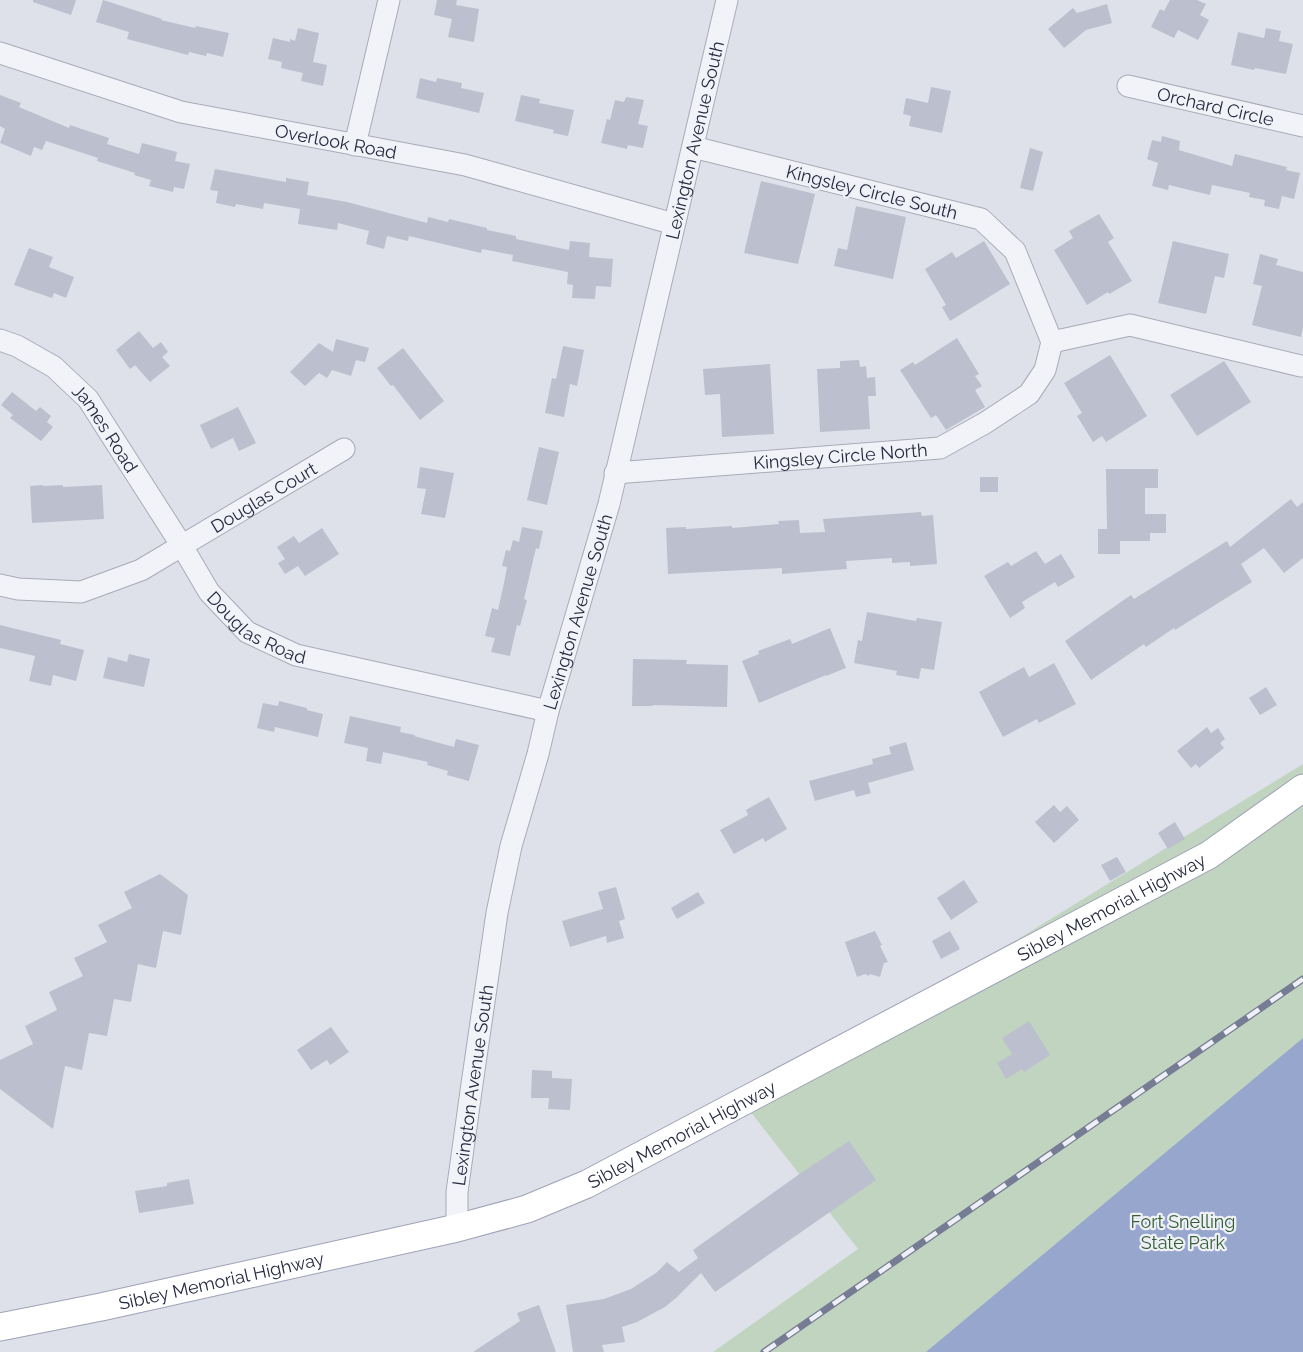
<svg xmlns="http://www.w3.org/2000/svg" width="1303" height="1352" viewBox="0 0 1303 1352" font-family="Raleway,sans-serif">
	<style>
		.green { fill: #c0d4bf }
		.water { fill: #97a6cd }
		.building { fill: #bcbfcd }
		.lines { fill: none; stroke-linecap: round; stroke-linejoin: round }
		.minor-casing { stroke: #a8aab8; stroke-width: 23 }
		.major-casing { stroke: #9da2b6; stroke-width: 29 }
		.minor { stroke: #f2f3f8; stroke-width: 21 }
		.major { stroke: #fff; stroke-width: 27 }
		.rail-casing { stroke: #777c95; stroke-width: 7 }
		.rail { stroke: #eff0f7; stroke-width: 4.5; stroke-dasharray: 14; stroke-linecap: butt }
		.labels { text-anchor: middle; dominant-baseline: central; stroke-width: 4.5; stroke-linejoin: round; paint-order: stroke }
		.street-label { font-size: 18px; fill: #262b42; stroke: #eff0f7 }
		.park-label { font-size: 18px; fill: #325f33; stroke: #eff0f7 }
	</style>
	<rect width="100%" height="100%" fill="#dfe1ea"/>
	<!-- green -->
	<path class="green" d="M1303,764V1352H713L858,1249L746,1106Z"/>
	<!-- water -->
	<path class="water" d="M1303,1038V1352H926Z"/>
	<!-- building -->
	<g class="building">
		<path d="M33,0H76L71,15L33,2Z"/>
		<path d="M103,0L162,19L161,20L195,28L196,26L229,33L223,57L207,53L206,56L189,52L188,55L127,39L129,32L96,22Z"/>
		<path d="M437,0H457L456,5L479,9L474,42L448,37L452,19L434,15Z"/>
		<path d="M1170,0H1197L1206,4L1200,15L1209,20L1198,40L1178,30L1174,38L1151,27L1160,9L1164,11Z"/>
		<path d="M1107,4L1112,23L1086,30L1064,48L1048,29L1073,8L1077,13Z"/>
		<path d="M298,28L319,33L313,62L327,65L323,86L301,81L303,73L281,68L282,62L268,59L273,38L290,42V39L295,41Z"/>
		<path d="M1266,28L1281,31L1279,41L1293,44L1286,74L1255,68L1254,70L1231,65L1238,32L1264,38Z"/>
		<path d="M420,78L436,82L437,78L462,83L461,88L484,93L479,113L416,98Z"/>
		<path d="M931,87L951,91L942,133L909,126L911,116L903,114L906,98L928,103Z"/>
		<path d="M0,95L21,103L19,107L69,128L70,125L109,138L107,144L139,154L142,143L177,152L175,161L190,164L184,189L174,187L173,192L149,186L151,180L134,175L135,173L97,161L98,158L46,141L42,150L34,147L31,156L0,143L5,129L0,126Z"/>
		<path d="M521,95L540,99L539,103L574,110L568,136L553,133L554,130L515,121Z"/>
		<path d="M626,97L644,100L638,124L648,126L643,148L628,145L627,149L601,143L607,119L610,120L615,100L624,102Z"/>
		<path d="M1162,136L1180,141L1179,150L1232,166L1235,154L1287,167L1286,170L1300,173L1294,199L1282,196L1279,209L1264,206L1265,200L1249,197L1250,193L1212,185L1210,195L1169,185L1168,190L1152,186L1158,163L1147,159L1152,140L1161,142Z"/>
		<path d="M1030,148L1043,152L1033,191L1020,188Z"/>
		<path d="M215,169L286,182V178L309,182L307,195L347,202L427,223L428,217L448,222L449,219L487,228V230L516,236V239L569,250L570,241L590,243L589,257L613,259L611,287L596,286L595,299L572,298L573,285L567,284L568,272L512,261L513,255L482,249L481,253L409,236L408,241L387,236L384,249L366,244L369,231L338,223L337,230L298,224L300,209L264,203L263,209L236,204L235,207L216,203L218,191L210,190Z"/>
		<path d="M761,181L815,194L798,264L744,253Z"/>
		<path d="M856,206L906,217L893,279L834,266L838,248L847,250Z"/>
		<path d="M1099,214L1114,238L1108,242L1132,281L1109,294L1108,292L1087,305L1054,250L1073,238L1069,231Z"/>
		<path d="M984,241L1010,284L950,321L942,307L946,305L925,269L952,252L956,258Z"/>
		<path d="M1173,241L1229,254L1224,278L1215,276L1206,314L1158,303Z"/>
		<path d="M29,248L53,257L49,267L74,277L66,298L54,293L52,298L14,285Z"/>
		<path d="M1260,254L1278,259L1276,265L1303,272V327L1301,337L1252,325L1262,286L1253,284Z"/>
		<path d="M139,331L153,348L161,342L168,352L162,357L170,366L150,382L135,365L130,369L116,350Z"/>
		<path d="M957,338L979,374L975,376L982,386L975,390L985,407L946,430L936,415L931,418L900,370L913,362L915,365Z"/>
		<path d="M336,339L369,348L365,362L356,360L351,376L332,370L327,378L319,373L305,386L290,372L319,343L333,352Z"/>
		<path d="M563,346L584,350L577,386L570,384L564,417L545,413L552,378L556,379Z"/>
		<path d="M403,348L444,401L420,420L393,385L391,386L377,368Z"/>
		<path d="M1110,355L1147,416L1106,442L1102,436L1093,442L1077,416L1082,413L1064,383Z"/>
		<path d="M859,360L860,367L866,366L867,378L875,377L876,396H868L870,429L820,432L817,369L840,368V361Z"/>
		<path d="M1224,361L1251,402L1197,436L1170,395Z"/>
		<path d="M770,364L774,434L722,437L720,394L705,395L703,369Z"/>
		<path d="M12,392L36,411L40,407L51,416L47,422L53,427L41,441L10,418L13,415L1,405Z"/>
		<path d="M238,407L256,443L239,451L233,438L211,449L200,425Z"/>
		<path d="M539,447L559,452L547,505L527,500Z"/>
		<path d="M420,467L454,473L445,518L421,514L426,489L417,488Z"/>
		<path d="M1106,469H1158V488H1145V514H1166V533H1150V541H1120V554H1098V529H1107Z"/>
		<rect x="980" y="477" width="18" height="15"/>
		<path d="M43,485V486L63,485V487L102,485L104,519L32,523L30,486Z"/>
		<path d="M1291,499L1297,507L1303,502V558L1284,573L1264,548L1241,564L1252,582L1175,630L1174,628L1146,647L1144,644L1091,680L1065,641L1131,595L1134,599L1227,541L1230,547Z"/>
		<path d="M921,512L922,516L933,515L937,564L910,566V562L892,563V558L846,561L847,569L782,574V568L668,574L666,528L686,527V529L732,526V528L779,524L778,521L799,520L800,533L825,532L823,519Z"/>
		<path d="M522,527L543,531L539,549L536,548L524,599L527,600L520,626L517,625L510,656L491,652L495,638L485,636L492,608L498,610L504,583L507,567L502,566L506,550L510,551L513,540L519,542Z"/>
		<path d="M322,528L339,554L305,576L298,566L285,574L278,563L285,559L277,547L294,536L299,543Z"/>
		<path d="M1036,551L1045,564L1061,554L1075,577L1058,587L1055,582L1022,602L1025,608L1010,618L984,576L1008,562L1011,566Z"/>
		<path d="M867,612L916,621L917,618L942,622L934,670L921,668L919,679L896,675L897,671L854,663L858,640L862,641Z"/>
		<path d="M0,625L61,640L60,644L84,650L76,681L53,675L51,686L29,681L35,656L0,648Z"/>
		<path d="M830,628L846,668L826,676V675L759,703L742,661L759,654L758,651L790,639L792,644Z"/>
		<path d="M129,654L150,659L144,687L103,678L108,657L127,662Z"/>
		<path d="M633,659L687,660L686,664L728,665L727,707L653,705V706H632Z"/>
		<path d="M1054,663L1076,704L1039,723L1037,719L1003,737L979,692L1024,667L1029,677Z"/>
		<path d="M1266,687L1277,705L1260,715L1249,698Z"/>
		<path d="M279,701L307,708V710L323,714L318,737L275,727L274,732L257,728L263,703L278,706Z"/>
		<path d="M350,716L401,727L400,732L415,735L414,736L454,747L456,739L479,745L469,781L447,775L448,771L427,765L428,762L383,752L381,764L366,761L368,748L344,743Z"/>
		<path d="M1207,727L1211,733L1218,728L1225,739L1220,743L1224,748L1199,768L1196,764L1191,768L1177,751Z"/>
		<path d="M906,742L914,770L868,783L871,793L856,797L854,790L815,801L809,781L873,764L872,759L891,754L889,747Z"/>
		<path d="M769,797L787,829L765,842L763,838L734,854L720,830L748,815L746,810Z"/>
		<path d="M1054,805L1060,812L1067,806L1079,820L1054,843L1035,822Z"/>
		<path d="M1175,822L1185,839L1168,849L1158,833Z"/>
		<path d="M1117,857L1126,872L1110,881L1101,865Z"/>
		<path d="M160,874L188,895L181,935L163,931L156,968L138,964L131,1002L114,999L107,1036L89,1033L82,1070L65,1066L53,1129L0,1089V1060L33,1044L25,1026L57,1010L49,992L83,976L74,958L107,942L98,925L132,908L124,892Z"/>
		<path d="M964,880L978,902L951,920L937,898Z"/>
		<path d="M616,887L625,919L619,921L624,938L607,943L606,936L570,947L562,921L603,909L598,892Z"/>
		<path d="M698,892L705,903L677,919L671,908Z"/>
		<path d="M875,931L882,945L880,946L888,962L884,963L880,977L870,974L869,976L865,974L857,977L845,942Z"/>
		<path d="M950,931L960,949L941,959L932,941Z"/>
		<path d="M1029,1021L1050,1055L1024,1072L1022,1069L1006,1079L997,1063L1012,1054L1002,1038Z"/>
		<path d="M331,1027L349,1052L330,1065L327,1060L311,1070L297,1050Z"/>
		<path d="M532,1070L552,1071V1078L572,1079L570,1110L548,1109L549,1098H531Z"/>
		<path d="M849,1141L876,1180L715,1292L701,1273L676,1298L665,1307L637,1322L622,1327L625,1342L602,1345L604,1352H573L566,1305L604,1299L631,1289L656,1273L667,1262L679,1272L698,1258L693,1250L798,1175Z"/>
		<path d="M189,1179L194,1204L139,1213L135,1191L167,1186V1183Z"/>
		<path d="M539,1305L556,1352H473L520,1321L517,1313Z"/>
	</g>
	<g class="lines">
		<defs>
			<g id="minor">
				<path id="s1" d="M0,53L181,112L465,165L674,224"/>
				<path id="s2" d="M1128,86L1303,126"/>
				<path d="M355,145L389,0"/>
				<path id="s3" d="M0,340L17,346L54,367L88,399L182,546L209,592L247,632L296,655L548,711"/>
				<path d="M1052,342L1130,325L1301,366"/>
				<path id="s4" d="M615,473L940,448L985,423L1029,394L1045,370L1052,342L1015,251L981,219L693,147"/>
				<path id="s5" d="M0,585L18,589L81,592L141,570L344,449"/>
				<path id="s6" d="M457,1228V1192L472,1084L497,913L511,846L538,754L548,711L609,504L727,0"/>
			</g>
			<g id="major">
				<path id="s7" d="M0,1327L101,1307L457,1228L527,1209L587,1184L1209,855L1303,788"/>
			</g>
		</defs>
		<!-- minor casing -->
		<use href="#minor" class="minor-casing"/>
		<!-- major casing -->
		<use href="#major" class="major-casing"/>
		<!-- minor -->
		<use href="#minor" class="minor"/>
		<!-- major -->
		<use href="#major" class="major"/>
		<defs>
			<path id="rail" d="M764,1352L1303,979"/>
		</defs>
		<!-- rail casing -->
		<use href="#rail" class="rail-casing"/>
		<!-- rail -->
		<use href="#rail" class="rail"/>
	</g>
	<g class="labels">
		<!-- street labels -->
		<g class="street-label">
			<text stroke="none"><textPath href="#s2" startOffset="90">Orchard Circle</textPath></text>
			<text stroke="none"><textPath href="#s6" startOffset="1116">Lexington Avenue South</textPath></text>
			<text stroke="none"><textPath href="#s1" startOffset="348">Overlook Road</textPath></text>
			<text transform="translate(872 192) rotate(14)">Kingsley Circle South</text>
			<text stroke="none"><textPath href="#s3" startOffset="141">James Road</textPath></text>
			<text stroke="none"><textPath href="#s4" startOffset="226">Kingsley Circle North</textPath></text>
			<text stroke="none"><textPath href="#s5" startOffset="288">Douglas Court</textPath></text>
			<text stroke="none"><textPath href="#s6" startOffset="630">Lexington Avenue South</textPath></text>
			<text stroke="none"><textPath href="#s3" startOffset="396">Douglas Road</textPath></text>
			<text stroke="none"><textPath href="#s7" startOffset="1198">Sibley Memorial Highway</textPath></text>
			<text stroke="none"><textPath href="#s6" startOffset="144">Lexington Avenue South</textPath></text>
			<text stroke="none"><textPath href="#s7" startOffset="712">Sibley Memorial Highway</textPath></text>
			<text stroke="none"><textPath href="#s7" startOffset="226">Sibley Memorial Highway</textPath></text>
		</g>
		<!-- park labels -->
		<g class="park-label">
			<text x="1183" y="1221">Fort Snelling<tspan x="1183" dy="21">State Park</tspan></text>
		</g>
	</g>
</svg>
